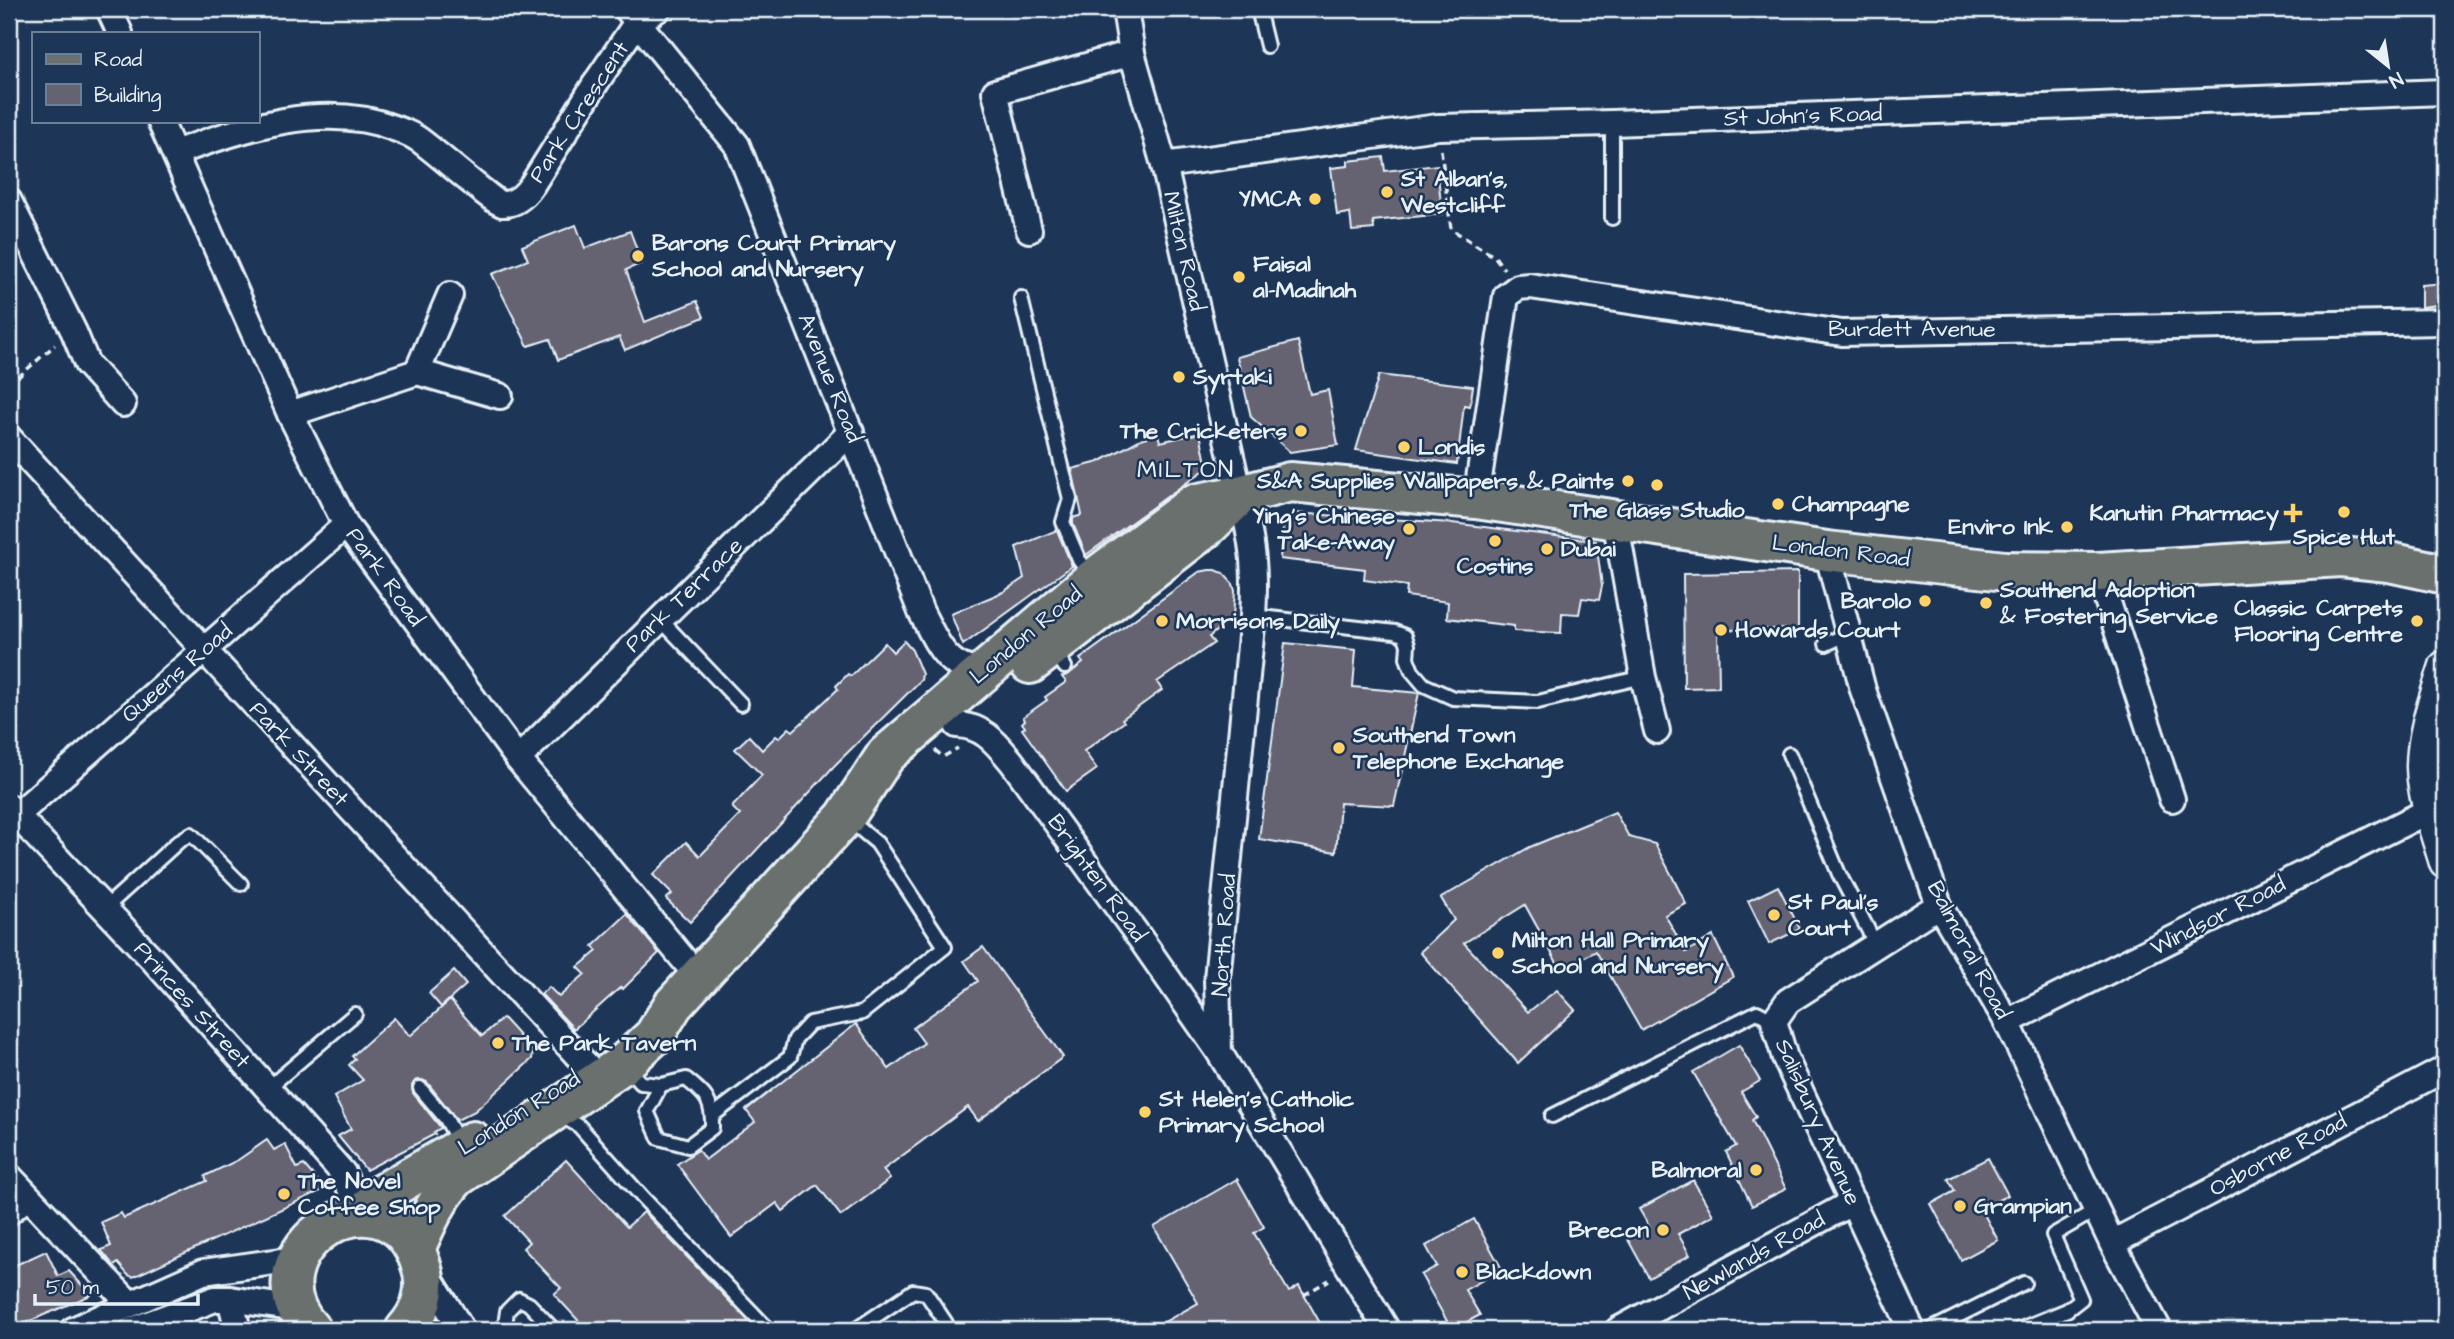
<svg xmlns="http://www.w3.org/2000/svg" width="2454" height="1339" viewBox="0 0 2454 1339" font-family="'Architects Daughter',sans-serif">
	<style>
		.building { fill: #656271; stroke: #e8f1f8; stroke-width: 2 }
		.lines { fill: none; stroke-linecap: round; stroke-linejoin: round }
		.service-casing { stroke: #e8f1f8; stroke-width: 18 }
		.minor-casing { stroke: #e8f1f8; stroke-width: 30 }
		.tertiary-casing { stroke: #e8f1f8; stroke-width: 35 }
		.primary-casing { stroke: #e8f1f8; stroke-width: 44 }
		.path { stroke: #e8f1f8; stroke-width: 3.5; stroke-dasharray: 7 5; stroke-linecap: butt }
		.service { stroke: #1d3557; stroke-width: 12 }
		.minor { stroke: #1d3557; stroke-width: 24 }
		.tertiary { stroke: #1d3557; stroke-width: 30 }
		.primary { stroke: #6a706d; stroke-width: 38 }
		.poi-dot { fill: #ffd166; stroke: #1d3557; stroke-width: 2.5 }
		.labels { text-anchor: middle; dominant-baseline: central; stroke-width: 5; stroke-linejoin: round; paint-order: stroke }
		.street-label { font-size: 23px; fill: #e8f1f8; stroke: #1d3557 }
		.poi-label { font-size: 23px; font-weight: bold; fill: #e8f1f8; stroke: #1d3557; text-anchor: start }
		.neighbourhood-label { font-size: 24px; letter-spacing: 2px; fill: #e8f1f8; stroke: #1d3557 }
	</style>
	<rect width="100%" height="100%" fill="#1d3557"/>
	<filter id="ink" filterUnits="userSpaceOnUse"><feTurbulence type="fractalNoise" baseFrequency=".0143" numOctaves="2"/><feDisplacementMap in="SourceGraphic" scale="14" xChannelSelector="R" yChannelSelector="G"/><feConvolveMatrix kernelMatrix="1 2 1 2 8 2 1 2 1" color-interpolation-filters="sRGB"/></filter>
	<g filter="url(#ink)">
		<!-- building -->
		<g class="building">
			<path d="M1383,157L1385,171L1437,165L1442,214L1373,221L1374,229L1352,231L1350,213L1337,215L1331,168L1348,166V161Z"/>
			<path d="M576,225L585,248L630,231L642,263L626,270L645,322L697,301L704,317L625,350L619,337L558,360L550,339L528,346L492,274L528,260L522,246Z"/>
			<path d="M2445,283V304L2421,307V285Z"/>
			<path d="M1298,341L1310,394L1328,390L1338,445L1290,452L1251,417L1237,357Z"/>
			<path d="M1379,375L1473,386L1470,406L1464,405L1457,464L1356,450Z"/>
			<path d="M1200,433L1207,468L1086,555L1073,524V518L1082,515L1072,469L1099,462L1141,439L1158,434L1160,442Z"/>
			<path d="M1292,513L1452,523L1596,541L1602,586L1599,600L1582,598L1579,614L1562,613L1561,633L1514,631V626L1447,618L1448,602L1406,596L1407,586L1364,580L1365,569L1280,559L1283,523Z"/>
			<path d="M1057,530L1072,566L963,645L951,614L1003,592L1024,578L1016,547Z"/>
			<path d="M1209,570H1216L1223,573L1233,584L1235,591L1233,616L1209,637L1214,643L1157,682L1162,690L1122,719L1124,722L1084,751L1097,769L1066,791L1022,729L1025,727L1022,723L1025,720L1023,717L1047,700L1045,697L1066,682L1062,677L1069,674L1083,663L1080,659L1199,572Z"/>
			<path d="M1798,572V629L1718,630L1719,687L1684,688L1683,574Z"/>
			<path d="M904,641L912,650L922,674L921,680L835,765L690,922L666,899L672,894L653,875L686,842L700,856L740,815L732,807L762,775L735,749L749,736L762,750L776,736L779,738L789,728L793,731L838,689L836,686L848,674L851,676L885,643L893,652Z"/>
			<path d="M1285,643L1356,650L1353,687L1419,693L1394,806L1340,803L1336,852L1259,839Z"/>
			<path d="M1615,812L1629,837L1655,844L1671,874L1686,904L1665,915L1686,952L1713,936L1733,977L1641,1030L1596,951L1561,970L1525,905L1464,943L1528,1012L1557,990L1575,1010L1518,1063L1420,952L1454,920L1441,898L1530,847Z"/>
			<path d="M1778,886L1800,929L1769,944L1748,901Z"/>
			<path d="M627,914L659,953L623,989L621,987L574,1029L541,994L549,987L559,997L585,974L578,967L597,951L593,946Z"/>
			<path d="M983,947L1063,1057L978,1121L968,1107L883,1170L890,1179L841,1216L817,1185L783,1211L777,1203L731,1237L677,1164L698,1150L705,1160L755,1122L746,1110L856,1024L889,1069L924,1043L913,1028L978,981L964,961Z"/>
			<path d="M454,971L466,985L441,1007L429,993Z"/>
			<path d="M450,1000L482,1036L503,1018L533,1051L532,1059L475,1111L457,1120L427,1082L422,1080L415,1081L412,1086L413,1093L441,1128L434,1132L435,1134L366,1170L338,1136L351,1129L334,1097L363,1080L349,1065L355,1059L352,1056L394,1018L410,1036Z"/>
			<path d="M1739,1045L1760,1081L1741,1092L1756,1117L1752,1120L1786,1189L1752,1206L1726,1152L1736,1146L1693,1072Z"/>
			<path d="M267,1140L274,1150L285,1144L297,1168L304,1165L325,1189L133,1277L128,1275L118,1263L114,1266L101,1250L111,1246L101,1222L121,1213L124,1218L207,1181L205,1176L238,1160Z"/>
			<path d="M1988,1158L2008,1195L1981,1209L1998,1240L1961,1260L1931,1204L1955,1191L1948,1179Z"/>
			<path d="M566,1160L627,1227L644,1212L757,1330H587L554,1294L561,1288L523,1248L529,1242L505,1216Z"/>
			<path d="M1237,1179L1264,1227L1254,1233L1289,1292L1299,1286L1324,1330H1150L1198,1303L1154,1227Z"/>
			<path d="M1693,1180L1713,1215L1678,1234L1690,1255L1649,1278L1627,1238L1649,1226L1639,1209Z"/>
			<path d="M1474,1219L1502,1269L1465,1290L1480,1315L1452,1330L1421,1275L1437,1266L1426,1246Z"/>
			<path d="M46,1251L58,1276L69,1271L91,1295L9,1330V1268Z"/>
		</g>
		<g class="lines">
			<defs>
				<g id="service">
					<path d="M1258,9L1267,46"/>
					<path d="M1612,123V218"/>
					<path d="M1021,298L1070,499L1063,522L1079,560L1092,577"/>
					<path d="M1253,616L1395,632L1405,636L1408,645L1407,658L1412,671L1424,685L1453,698L1538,702L1643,677"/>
					<path d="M660,619L741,704"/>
					<path d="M1826,644L1848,634"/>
					<path d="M1053,650L1065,667"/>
					<path d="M1789,754L1839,874L1876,945"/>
					<path d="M104,909L179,841L191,834L241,884"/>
					<path d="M626,1067L641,1083L661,1085"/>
					<path d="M686,1079C706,1095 713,1101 712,1128L688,1146L659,1138L647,1111L661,1085Z"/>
					<path d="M420,1088L446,1119L460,1144"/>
					<path d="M267,1089L355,1014"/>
					<path d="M560,1115L579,1126L644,1199L769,1330"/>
					<path d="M712,1116L790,1057L795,1039L810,1023L862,1013L945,947L877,843L848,819"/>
					<path d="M1552,1116L1757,1012L1774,1021"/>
					<path d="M9,1220L31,1201"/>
					<path d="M509,1330L505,1325L507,1311L519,1299L529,1304L554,1330"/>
					<path d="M855,1330L913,1291L926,1293L946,1323L945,1330"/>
					<path d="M1930,1330L2024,1283"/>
					<path d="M2018,1330L2067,1310L2081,1299L2053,1235L2096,1210"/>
				</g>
				<g id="minor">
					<path d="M109,9L120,33"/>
					<path d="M627,9L737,145L921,612C937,642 944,667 981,672"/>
					<path d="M1125,9L1132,53L1164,165L1240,495C1253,541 1256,568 1253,616L1217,979L1219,1052L1387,1330"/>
					<path d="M160,121L290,414L346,525L518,759L699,978"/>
					<path d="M175,153C243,128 323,101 394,128C402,131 411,134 418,139C432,148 494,203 502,204C516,205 525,195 532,185L597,81L637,22L658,9"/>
					<path d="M1164,165L1438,127L1612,123L2445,92"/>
					<path d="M9,201L74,332L87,364L123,404"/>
					<path d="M1029,230L995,92L1132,53"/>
					<path d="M417,372L450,295"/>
					<path d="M290,414L417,372L500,396"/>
					<path d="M9,438L590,1069"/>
					<path d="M1476,499L1506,296L1518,287L1530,286L1842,333L2445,322"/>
					<path d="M1615,519L1643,677L1657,731"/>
					<path d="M1827,551L1863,690L1939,905L2007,1022L2112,1243L2159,1330"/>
					<path d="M2098,572L2172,799"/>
					<path d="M957,725C984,726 996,743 1012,762L1142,941L1219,1052"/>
					<path d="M518,759L851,432"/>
					<path d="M9,807L155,962L343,1173L353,1195L351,1216"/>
					<path d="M9,822L346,525"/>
					<path d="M2007,1022L2430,810"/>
					<path d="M9,1176L130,1304"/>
					<path d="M2112,1243L2445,1069"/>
					<path d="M425,1271L462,1330"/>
					<path d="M230,1299L238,1330"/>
					<path d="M73,1330L203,1272L296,1259"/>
					<path d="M132,1330L215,1299H230L297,1309"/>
					<path d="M1618,1330L1853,1202"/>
					<path d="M1912,1330L1785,1058L1774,1021L1788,1001L1939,905"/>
				</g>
				<path id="tertiary" d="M2445,666C2435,698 2422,733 2422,767C2423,800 2436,832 2445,863"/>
				<g id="primary">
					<path d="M1030,664L1207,527L1240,495"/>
					<path d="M362,1215L381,1194L473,1141"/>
					<path d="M415,1249C427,1222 437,1198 457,1177L623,1064L654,1036L673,1005L845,817L886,755L1093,579L1194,504L1240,495L1290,482L1476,499L1827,551L2005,571L2098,572L2341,557L2389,562L2445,574"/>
					<path d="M311,1330C239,1253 386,1155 421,1265C429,1288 421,1313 405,1330"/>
				</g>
			</defs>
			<!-- service casing -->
			<use href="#service" class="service-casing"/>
			<!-- minor casing -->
			<use href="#minor" class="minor-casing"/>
			<!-- tertiary casing -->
			<use href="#tertiary" class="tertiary-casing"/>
			<!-- primary casing -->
			<use href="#primary" class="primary-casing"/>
			<!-- path -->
			<g class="path">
				<path d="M1441,150L1451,229L1495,257L1504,269"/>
				<path d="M9,385L55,345"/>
				<path d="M935,750L943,757L958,748"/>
				<path d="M1304,1295L1329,1280"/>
			</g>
			<!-- service -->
			<use href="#service" class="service"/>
			<!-- minor -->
			<use href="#minor" class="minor"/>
			<!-- tertiary -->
			<use href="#tertiary" class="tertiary"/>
			<!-- primary -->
			<use href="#primary" class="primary"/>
		</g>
	</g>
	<!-- markers -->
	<g class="poi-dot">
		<circle cx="1387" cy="192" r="7"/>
		<circle cx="1315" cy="199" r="7"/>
		<circle cx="638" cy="256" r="7"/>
		<circle cx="1239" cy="277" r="7"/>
		<circle cx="1179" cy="377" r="7"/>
		<circle cx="1301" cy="431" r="7"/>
		<circle cx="1404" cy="447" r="7"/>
		<circle cx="1628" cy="481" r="7"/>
		<circle cx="1657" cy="485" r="7"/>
		<circle cx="1778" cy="504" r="7"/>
		<circle cx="2344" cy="512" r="7"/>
		<path d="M2289.5 502.5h7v7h7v7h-7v7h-7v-7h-7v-7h7z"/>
		<circle cx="2067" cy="527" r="7"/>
		<circle cx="1409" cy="529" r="7"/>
		<circle cx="1495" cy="541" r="7"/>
		<circle cx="1547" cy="549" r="7"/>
		<circle cx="1925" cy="601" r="7"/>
		<circle cx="1986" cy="603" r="7"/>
		<circle cx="1162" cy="621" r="7"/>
		<circle cx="2417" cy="621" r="7"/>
		<circle cx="1721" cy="630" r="7"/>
		<circle cx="1339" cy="748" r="7"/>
		<circle cx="1774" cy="915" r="7"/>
		<circle cx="1498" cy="953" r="7"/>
		<circle cx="498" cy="1043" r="7"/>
		<circle cx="1145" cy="1112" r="7"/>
		<circle cx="1756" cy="1170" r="7"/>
		<circle cx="284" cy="1194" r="7"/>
		<circle cx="1960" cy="1206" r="7"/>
		<circle cx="1663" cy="1230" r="7"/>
		<circle cx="1462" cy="1272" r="7"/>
	</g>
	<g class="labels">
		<!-- street labels -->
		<g class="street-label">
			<text transform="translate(579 112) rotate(-57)">Park Crescent</text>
			<text transform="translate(1803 116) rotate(-2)">St John's Road</text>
			<text transform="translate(1184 251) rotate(77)">Milton Road</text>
			<text x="1912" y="329">Burdett Avenue</text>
			<text transform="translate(830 378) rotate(68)">Avenue Road</text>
			<text transform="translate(1841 551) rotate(7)">London Road</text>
			<text transform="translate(385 577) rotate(54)">Park Road</text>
			<text transform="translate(684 595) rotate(-44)">Park Terrace</text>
			<text transform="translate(1026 635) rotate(-40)">London Road</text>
			<text transform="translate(177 673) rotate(-41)">Queens Road</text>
			<text transform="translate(299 754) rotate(47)">Park Street</text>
			<text transform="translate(1097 878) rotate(54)">Brighten Road</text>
			<text transform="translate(2218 916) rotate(-27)">Windsor Road</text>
			<text transform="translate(1224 935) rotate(-86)">North Road</text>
			<text transform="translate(1969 950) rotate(62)">Balmoral Road</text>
			<text transform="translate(192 1005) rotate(48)">Princes Street</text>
			<text transform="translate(519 1113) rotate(-32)">London Road</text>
			<text transform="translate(1818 1122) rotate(66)">Salisbury Avenue</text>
			<text transform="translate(2278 1155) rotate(-28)">Osborne Road</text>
			<text transform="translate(1754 1256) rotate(-29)">Newlands Road</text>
		</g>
		<!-- poi labels -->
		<g class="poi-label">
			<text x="1401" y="179">St Alban's,<tspan x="1401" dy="26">Westcliff</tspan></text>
			<text x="1301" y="199" text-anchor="end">YMCA</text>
			<text x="652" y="243">Barons Court Primary<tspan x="652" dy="26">School and Nursery</tspan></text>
			<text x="1253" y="264">Faisal<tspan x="1253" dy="26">al-Madinah</tspan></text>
			<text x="1193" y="377">Syrtaki</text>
			<text x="1287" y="431" text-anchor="end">The Cricketers</text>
			<text x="1418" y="447">Londis</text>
			<text x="1614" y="481" text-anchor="end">S&amp;A Supplies Wallpapers &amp; Paints</text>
			<text x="1792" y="504">Champagne</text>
			<text x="1657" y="510" text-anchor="middle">The Glass Studio</text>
			<text x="2279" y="513" text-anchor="end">Kanutin Pharmacy</text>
			<text x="1395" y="516" text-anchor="end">Ying's Chinese<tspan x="1395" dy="26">Take-Away</tspan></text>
			<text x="2053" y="527" text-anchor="end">Enviro Ink</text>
			<text x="2344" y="537" text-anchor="middle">Spice Hut</text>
			<text x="1561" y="549">Dubai</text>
			<text x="1495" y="566" text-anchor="middle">Costins</text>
			<text x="2000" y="590">Southend Adoption<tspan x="2000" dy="26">&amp; Fostering Service</tspan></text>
			<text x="1911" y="601" text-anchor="end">Barolo</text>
			<text x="2403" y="608" text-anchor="end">Classic Carpets<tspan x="2403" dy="26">Flooring Centre</tspan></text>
			<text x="1176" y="621">Morrisons Daily</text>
			<text x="1735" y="630">Howards Court</text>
			<text x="1353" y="735">Southend Town<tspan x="1353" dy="26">Telephone Exchange</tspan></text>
			<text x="1788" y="902">St Paul's<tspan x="1788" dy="26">Court</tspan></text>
			<text x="1512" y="940">Milton Hall Primary<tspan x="1512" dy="26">School and Nursery</tspan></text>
			<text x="512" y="1043">The Park Tavern</text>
			<text x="1159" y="1099">St Helen's Catholic<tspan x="1159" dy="26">Primary School</tspan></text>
			<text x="1742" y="1170" text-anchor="end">Balmoral</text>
			<text x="298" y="1181">The Novel<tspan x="298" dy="26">Coffee Shop</tspan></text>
			<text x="1974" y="1206">Grampian</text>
			<text x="1649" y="1230" text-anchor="end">Brecon</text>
			<text x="1476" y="1272">Blackdown</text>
		</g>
		<!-- neighbourhood labels -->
		<g class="neighbourhood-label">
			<text x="1186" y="470">MILTON</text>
		</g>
	</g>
	<!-- margin -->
	<rect width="2454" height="1339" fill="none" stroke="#1d3557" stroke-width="35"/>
	<rect x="18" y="18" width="2419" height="1304" fill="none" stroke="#e8f1f8" stroke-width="2.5" filter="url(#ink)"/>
	<!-- legend -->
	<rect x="32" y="32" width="228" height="91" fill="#1d3557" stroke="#6e8097" stroke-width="2"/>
	<rect x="46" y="54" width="35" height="10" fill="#6a706d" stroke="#6e8097" stroke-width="2"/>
	<text x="94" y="66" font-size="21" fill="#e8f1f8">Road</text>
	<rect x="46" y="84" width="35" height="21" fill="#656271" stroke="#6e8097" stroke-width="2"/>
	<text x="94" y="102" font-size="21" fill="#e8f1f8">Building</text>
	<!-- north arrow -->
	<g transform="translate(2388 66) rotate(150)" stroke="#1d3557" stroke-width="5" paint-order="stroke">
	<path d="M0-5L12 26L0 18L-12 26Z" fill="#e8f1f8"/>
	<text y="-10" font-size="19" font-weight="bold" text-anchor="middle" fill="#e8f1f8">N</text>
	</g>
	<!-- scale -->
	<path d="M35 1294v10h163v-10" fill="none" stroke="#e8f1f8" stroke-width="3.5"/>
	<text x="46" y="1294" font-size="21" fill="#e8f1f8" stroke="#1d3557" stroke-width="5" paint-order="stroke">50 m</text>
</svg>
